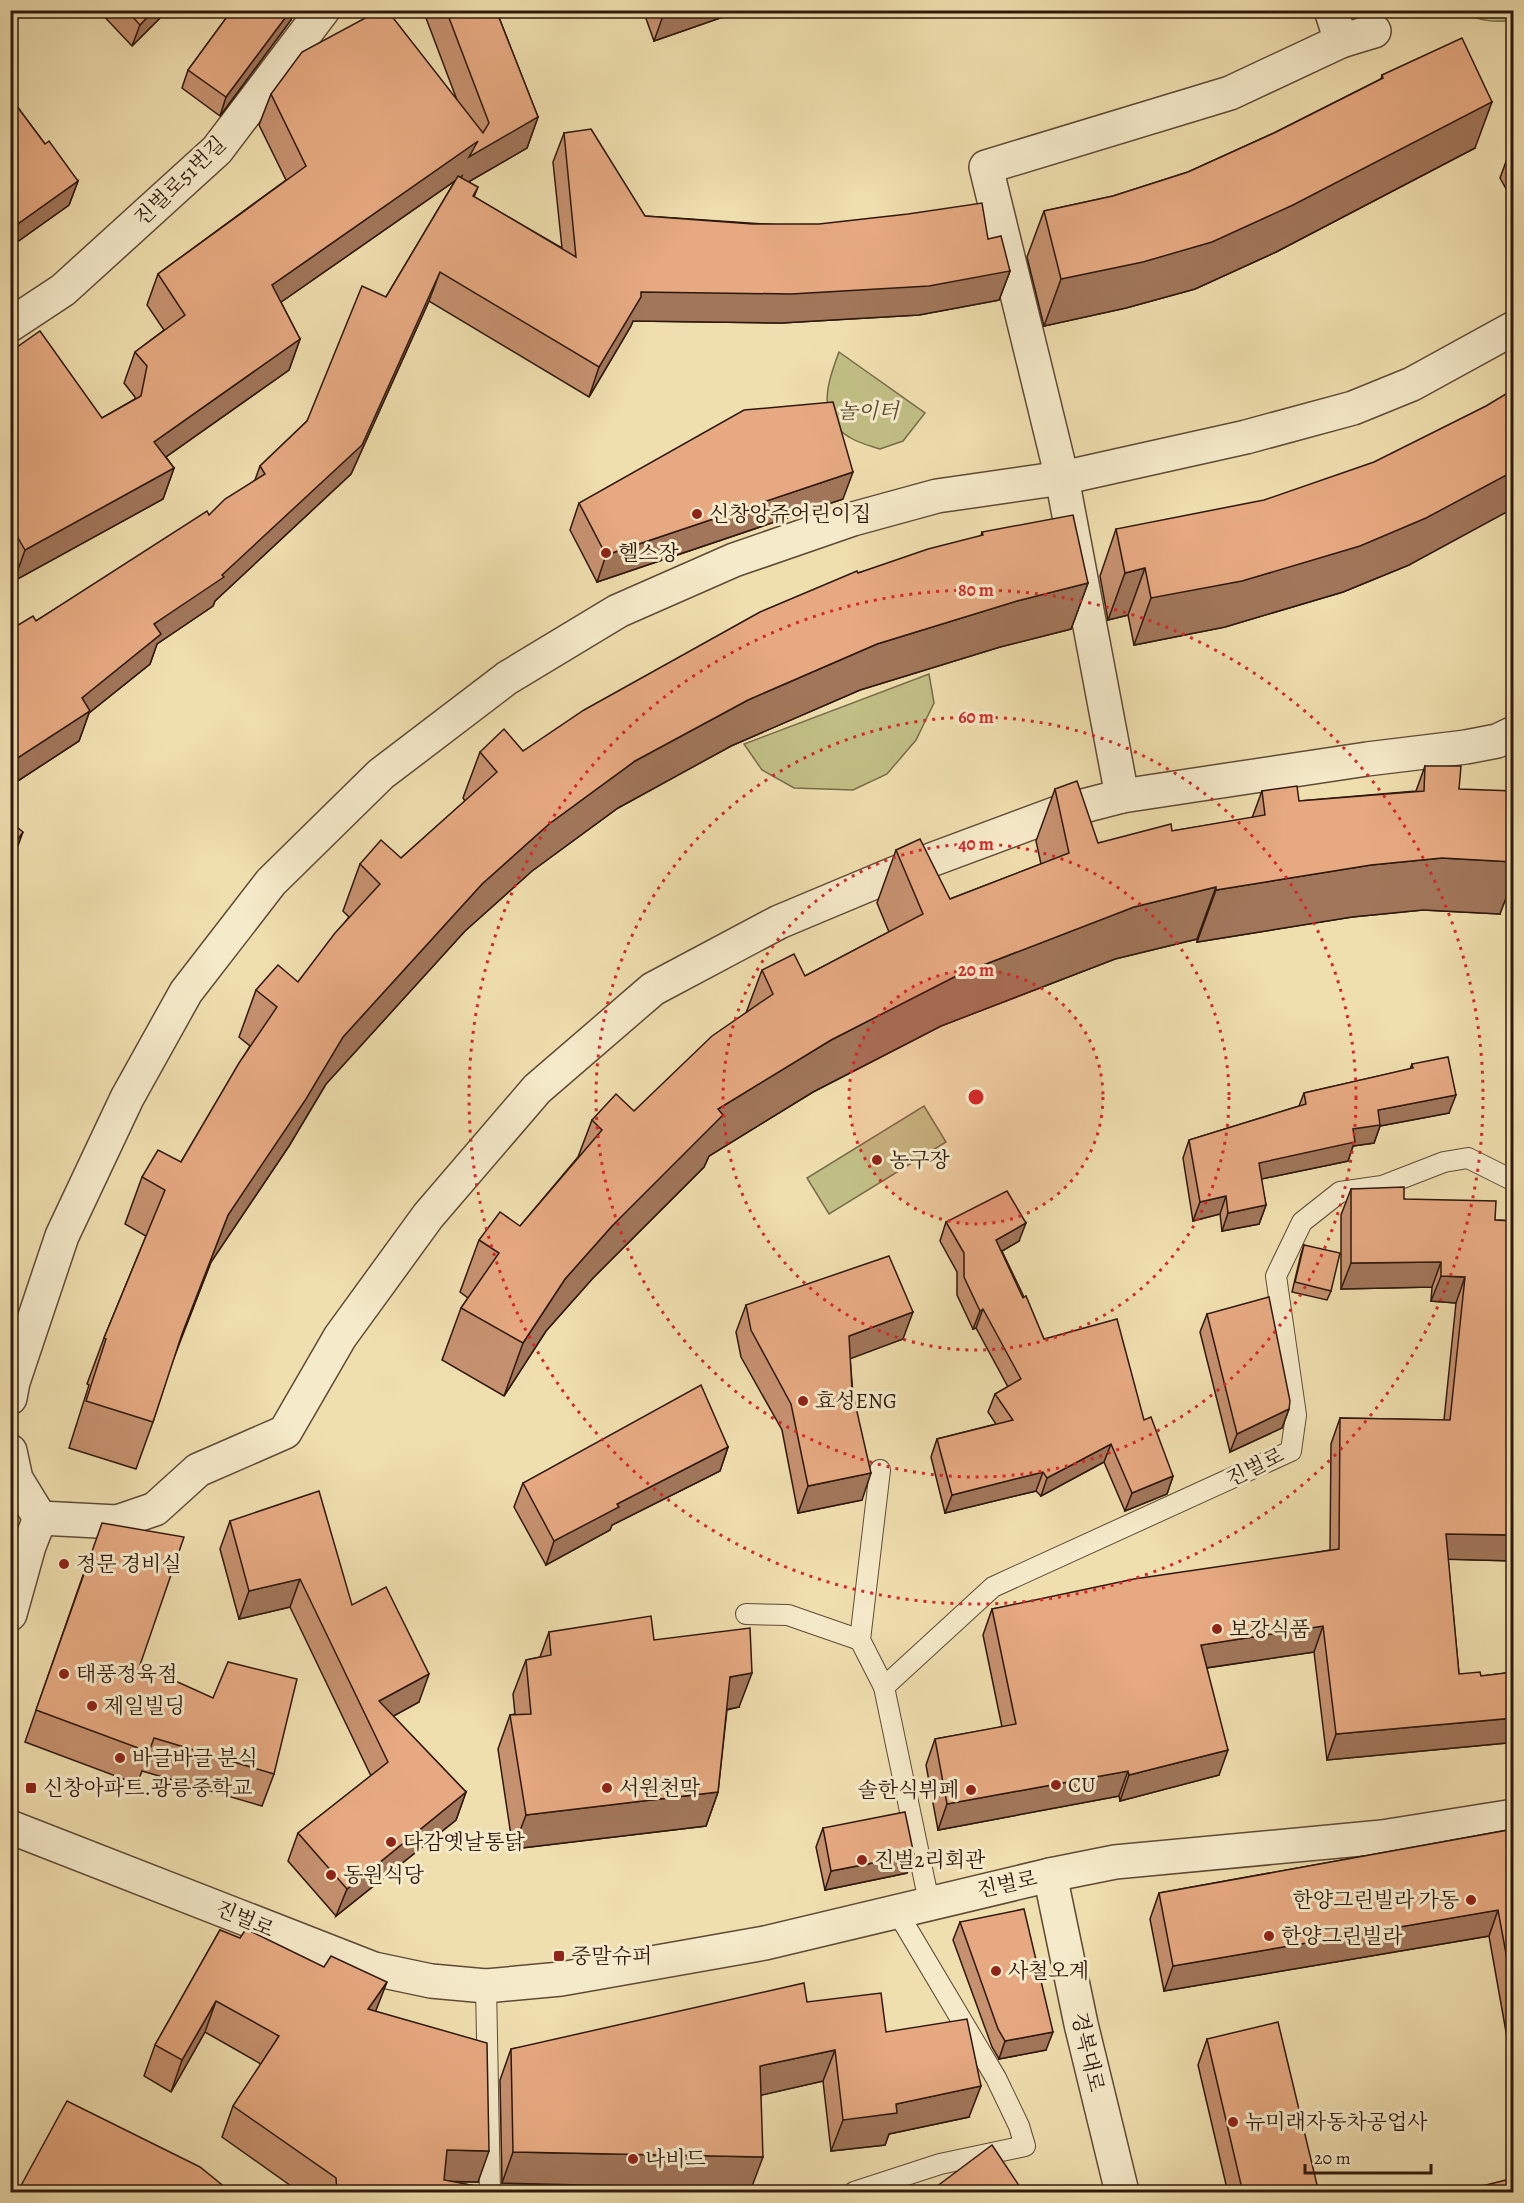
<svg xmlns="http://www.w3.org/2000/svg" width="1524" height="2203" viewBox="0 0 1524 2203" font-family="Alegreya,'Noto Serif KR',serif">
	<style>
		.green { fill: #c1bf85; stroke: #786c4a; stroke-width: 1.5 }
		.lines { fill: none; stroke-linecap: round; stroke-linejoin: round }
		.service-casing { stroke: #5f4a36; stroke-width: 22 }
		.minor-casing { stroke: #5f4a36; stroke-width: 36 }
		.tertiary-casing { stroke: #5f4a36; stroke-width: 36 }
		.service { stroke: #f5eaca; stroke-width: 20 }
		.minor { stroke: #f5eaca; stroke-width: 33 }
		.tertiary { stroke: #f5eaca; stroke-width: 33 }
		.wall { fill: #c6916f; stroke: #2f180e; stroke-width: 1.5 }
		.shaded-wall { fill: #a1765a; stroke: #2f180e; stroke-width: 1.5 }
		.building { fill: #e6a981; stroke: #2f180e; stroke-width: 1.5 }
		.ring { fill: none; stroke: #d62828; stroke-width: 3; stroke-dasharray: 3 6 }
		.poi-dot { fill: #8f2418; stroke: #f5eaca; stroke-width: 2 }
		.labels { text-anchor: middle; dominant-baseline: central; stroke-width: 6; stroke-linejoin: round; paint-order: stroke }
		.street-label { font-size: 21px; fill: #2f180e; stroke: #f5eaca }
		.park-label { font-size: 21px; font-style: italic; fill: #5b4a32; stroke: #f5eaca }
		.poi-label { font-size: 21px; fill: #2f180e; stroke: #f5eaca; text-anchor: start }
		.centre { fill: #d62828; stroke: #f5eaca; stroke-width: 3 }
		.ring-label { font-size: 18px; text-anchor: middle; font-weight: bold; fill: #d62828; stroke: #f5eaca; stroke-width: 6; stroke-linejoin: round; paint-order: stroke }
	</style>
	<rect width="100%" height="100%" fill="#efdeae"/>
	<filter id="stains"><feTurbulence type="fractalNoise" baseFrequency=".00333" numOctaves="4"/><feColorMatrix values="0 0 0 0 .2 0 0 0 0 .09 0 0 0 0 .02 0 0 0 .5 -.17"/></filter>
	<radialGradient id="worn" r=".72"><stop offset=".6" stop-color="#630" stop-opacity="0"/><stop offset="1" stop-color="#630" stop-opacity=".3"/></radialGradient>
	<!-- green -->
	<g class="green">
		<path d="M1462,11H1513V20C1494,23 1479,21 1462,11Z"/>
		<path d="M839,352L925,413L903,441L880,449C871,446 858,443 849,437C815,416 828,382 839,352Z"/>
		<path d="M929,674L934,703L916,740L887,774L853,790L794,788L762,770L744,744Z"/>
		<path d="M924,1106L946,1142L829,1214L807,1178Z"/>
	</g>
	<g class="lines">
		<defs>
			<g id="service">
				<path d="M880,1470L860,1640L884,1687L929,1902"/>
				<path d="M746,1614L788,1615L860,1640"/>
				<path d="M884,1687L993,1587L1291,1451L1296,1415L1276,1276L1302,1222L1340,1192L1382,1186L1444,1162L1468,1158L1514,1181"/>
				<path d="M486,1986L490,2192"/>
				<path d="M854,2192L940,2164L1025,2146L1019,2126L996,2078L896,1910"/>
			</g>
			<g id="minor">
				<path d="M1331,10L1341,41"/>
				<path d="M10,325L63,290L217,150L323,10"/>
				<path d="M1122,796L1062,478L986,167L1230,93L1341,41L1374,31"/>
				<path d="M10,1398L13,1382L62,1236L127,1098L186,992L271,882L381,774L507,678L618,611L734,560L853,519L937,496L1062,478L1246,437L1353,408L1412,384L1514,328"/>
				<path d="M10,1451L16,1479L40,1518"/>
				<path d="M40,1518L117,1522L155,1509L198,1470L285,1432L340,1337L428,1216L537,1089L653,989L779,922L896,873L1060,812L1122,796L1367,759L1466,747L1497,741L1514,733"/>
				<path d="M10,1614L29,1546L40,1518"/>
				<path d="M1050,1875L1115,1862L1382,1837L1514,1816"/>
			</g>
			<path id="tertiary" d="M10,1827L374,1969L431,1981L486,1986L561,1979L765,1943L1050,1875L1081,2024L1122,2192"/>
		</defs>
		<!-- service casing -->
		<use href="#service" class="service-casing"/>
		<!-- minor casing -->
		<use href="#minor" class="minor-casing"/>
		<!-- tertiary casing -->
		<use href="#tertiary" class="tertiary-casing"/>
		<!-- service -->
		<use href="#service" class="service"/>
		<!-- minor -->
		<use href="#minor" class="minor"/>
		<!-- tertiary -->
		<use href="#tertiary" class="tertiary"/>
	</g>
	<!-- wall -->
	<g class="wall">
		<path d="M98,10H168L132,46Z"/>
		<path d="M232,10H295L291,20L220,116L182,88L188,70Z"/>
		<path d="M423,10H496L538,117L527,148L468,182L478,187L474,197L562,248L553,162L564,133L645,216L988,239L1010,271L999,300L919,315L781,323L633,321L631,326L589,397L429,301L351,474L215,601L213,606L157,644L150,664L89,713L79,741L10,786V630L36,621L209,515L255,480L260,466L307,421L386,297L455,181L281,302L300,339L289,370L166,457L174,468L163,499L14,581L10,574V352L102,418L135,399V397L124,383L135,352L164,330L147,305L158,274L286,180L259,125L271,94L457,100Z"/>
		<path d="M643,10H743L654,41Z"/>
		<path d="M1382,75L1475,148L1276,252L1195,289L1126,308L1044,326L1027,257L1044,211L1113,196L1188,172L1274,133L1381,79Z"/>
		<path d="M10,97L45,144L78,181L69,205L10,247Z"/>
		<path d="M1514,140V203L1500,178Z"/>
		<path d="M843,499L597,582L570,530L579,503Z"/>
		<path d="M1116,529L1409,565L1343,592L1225,627L1134,645L1128,615L1108,620L1100,576Z"/>
		<path d="M982,532L1088,583L1071,629L1000,647L860,690L731,746L618,808L532,871L465,931L326,1084L289,1146L211,1262L174,1356L153,1422L136,1469L69,1448L89,1385L87,1384L104,1338L146,1236L125,1224L142,1177L181,1162L250,1046L239,1037L256,990L298,982L349,917L343,911L360,864L401,858L465,801L463,798L480,752L523,751L858,573L981,536Z"/>
		<path d="M1425,766L1459,789L1500,914L1423,910L1352,917L1197,942V939L1115,959L941,1026L813,1092L709,1156L704,1167L593,1278L546,1331L504,1396L442,1360L461,1308L468,1298L460,1292L479,1240L520,1226L578,1157L592,1120L634,1111L746,1013L762,970L805,976L889,932L877,903L896,850L950,899L1041,864L1036,841L1055,789L1098,843L1252,818L1262,791L1299,801L1416,791Z"/>
		<path d="M1412,1064L1449,1113L1380,1126L1374,1143L1353,1146L1348,1161L1261,1179L1266,1205L1259,1224L1222,1231L1220,1214L1193,1221L1183,1158L1189,1140L1299,1106L1304,1093L1410,1069Z"/>
		<path d="M1351,1189L1404,1199L1495,1220L1514,1221V1561L1448,1559L1459,1674L1481,1676L1514,1672V1754H1510L1507,1743L1327,1760L1314,1652L1207,1668L1219,1775L1120,1801L1119,1796L938,1830L926,1765L935,1739L1002,1727L983,1635L992,1609L1330,1550L1331,1444L1340,1418L1444,1420L1456,1303L1431,1301L1432,1287L1341,1289V1215Z"/>
		<path d="M946,1222L1019,1241L1002,1251L1044,1339L1144,1420L1173,1476L1167,1494L1125,1511L1104,1462L1041,1496L1036,1491L945,1513L931,1457L937,1439L996,1424L988,1412L995,1394L1008,1387L976,1328L973,1329L957,1295V1272L940,1241Z"/>
		<path d="M1304,1245L1331,1291L1327,1300L1292,1292L1301,1254Z"/>
		<path d="M746,1305L903,1339L850,1358L862,1500L798,1513L782,1430L741,1357L736,1332Z"/>
		<path d="M1207,1314L1289,1409L1282,1428L1230,1452L1200,1332Z"/>
		<path d="M728,1447L720,1471L612,1525L610,1530L546,1565L514,1507L523,1483Z"/>
		<path d="M230,1521L352,1605L419,1702L393,1716L466,1792L456,1820L336,1916L288,1861L298,1833L371,1776L290,1607L239,1619L220,1549Z"/>
		<path d="M90,1555L140,1665L274,1774L262,1806L142,1771L137,1784L25,1742Z"/>
		<path d="M549,1632L654,1640L739,1707L727,1710L718,1792L706,1826L513,1849L498,1749L510,1715L515,1714L513,1694L526,1660L540,1657Z"/>
		<path d="M823,1828L914,1855L907,1873L825,1890L816,1847Z"/>
		<path d="M1514,1829V2077L1489,1936L1164,1991L1150,1919L1159,1893Z"/>
		<path d="M960,1922L1046,2050L999,2059L992,2047L953,1940Z"/>
		<path d="M220,1930L376,2011L478,2182H453L513,2193H301L222,2137L233,2106L261,2064L205,2032L171,2092L144,2076L155,2045Z"/>
		<path d="M807,2002L886,2032L969,2117L889,2134L885,2145L831,2151L823,2081L761,2095L751,2189L502,2183L500,2080L511,2049Z"/>
		<path d="M1207,2039L1319,2193H1228L1198,2065Z"/>
	</g>
	<!-- shaded-wall -->
	<g class="shaded-wall">
		<path d="M154,10H168L132,46L140,25Z"/>
		<path d="M291,10H295L291,20L220,116L226,97Z"/>
		<path d="M665,10H743L654,41Z"/>
		<path d="M1492,102L1475,148L1276,252L1195,289L1126,308L1044,326L1061,279Z"/>
		<path d="M538,117L527,148L458,188L462,176L261,316L272,285L478,141Z"/>
		<path d="M78,181L69,205L10,247L19,223Z"/>
		<path d="M1010,271L999,300L919,315L781,323L633,321L631,326L589,397L599,367L641,292Z"/>
		<path d="M440,272L429,301L351,474L215,601L213,606L157,644L150,664L89,713L79,741L10,786V763L82,698L154,624L222,575Z"/>
		<path d="M300,339L289,370L143,473L154,442Z"/>
		<path d="M174,468L163,499L14,581L25,550Z"/>
		<path d="M1514,471V508L1409,565L1343,592L1225,627L1134,645L1151,598Z"/>
		<path d="M853,472L843,499L597,582L606,555Z"/>
		<path d="M1145,568L1128,615L1108,620L1125,573Z"/>
		<path d="M1088,583L1071,629L1000,647L860,690L731,746L618,808L532,871L465,931L326,1084L289,1146L211,1262L165,1381L182,1334L228,1215L343,1037L482,884L549,824L635,761L748,700L877,644L1017,601Z"/>
		<path d="M23,832L12,862L10,864V850Z"/>
		<path d="M1442,858L1514,862V877L1500,914L1423,910L1352,917L1197,942L1216,890L1371,865Z"/>
		<path d="M1216,887L1197,939L1115,959L941,1026L813,1092L709,1156L704,1167L593,1278L546,1331L504,1396L523,1343L565,1279L612,1226L718,1109L831,1040L960,974L1134,907Z"/>
		<path d="M1456,1095L1449,1113L1380,1126L1374,1143L1353,1146L1348,1161L1252,1181L1259,1163L1353,1129L1378,1110Z"/>
		<path d="M1226,1196L1220,1214L1193,1221L1200,1202Z"/>
		<path d="M1266,1205L1259,1224L1222,1231L1228,1213Z"/>
		<path d="M1026,1223L1019,1241L990,1258L996,1240Z"/>
		<path d="M1441,1262L1432,1287L1341,1289L1351,1263Z"/>
		<path d="M1441,1276L1465,1277L1456,1303L1431,1301Z"/>
		<path d="M983,1309L976,1328L973,1329L980,1311Z"/>
		<path d="M913,1312L903,1339L839,1363L849,1336Z"/>
		<path d="M1289,1409L1282,1428L1230,1452L1237,1434Z"/>
		<path d="M1111,1444L1104,1462L1041,1496L1047,1478Z"/>
		<path d="M728,1447L720,1471L612,1525L610,1530L546,1565L554,1541L617,1504Z"/>
		<path d="M1043,1472L1036,1491L945,1513L952,1495Z"/>
		<path d="M871,1473L862,1500L798,1513L808,1486Z"/>
		<path d="M1173,1476L1167,1494L1125,1511L1132,1493Z"/>
		<path d="M1446,1534L1514,1535V1561L1437,1559Z"/>
		<path d="M300,1579L290,1607L239,1619L249,1591Z"/>
		<path d="M1323,1626L1314,1652L1191,1670L1201,1645Z"/>
		<path d="M752,1673L739,1707L718,1711L730,1677Z"/>
		<path d="M429,1674L419,1702L372,1728L379,1701Z"/>
		<path d="M1514,1718V1725L1507,1743L1327,1760L1336,1734Z"/>
		<path d="M1514,1744V1754H1510Z"/>
		<path d="M1228,1750L1219,1775L1120,1801L1129,1775Z"/>
		<path d="M1128,1771L1119,1796L938,1830L947,1804Z"/>
		<path d="M466,1792L456,1820L336,1916L347,1889Z"/>
		<path d="M718,1792L706,1826L513,1849L526,1815Z"/>
		<path d="M914,1855L907,1873L825,1890L831,1871Z"/>
		<path d="M1498,1910L1489,1936L1164,1991L1173,1966Z"/>
		<path d="M387,1982L375,2013L368,2009Z"/>
		<path d="M216,2001L205,2032L171,2092L182,2060Z"/>
		<path d="M1053,2032L1046,2050L999,2059L1005,2041Z"/>
		<path d="M835,2050L823,2081L749,2098L760,2066Z"/>
		<path d="M981,2086L969,2117L889,2134L885,2145L831,2151L843,2120L896,2104Z"/>
		<path d="M447,2150L489,2151L478,2182L435,2181Z"/>
		<path d="M513,2152L763,2157L751,2189L502,2183Z"/>
	</g>
	<!-- building -->
	<g class="building">
		<path d="M126,10H154L140,25Z"/>
		<path d="M232,10H291L226,97L188,70Z"/>
		<path d="M380,10H387L483,133L489,123L446,10H496L538,117L469,157L478,141L272,285L300,339L154,442L174,468L25,550L10,524V352L40,331L102,418L141,396L147,366L135,352L185,315L158,274L306,166L271,94L302,52Z"/>
		<path d="M1462,38L1492,102L1293,205L1212,242L1143,262L1061,279L1044,211L1113,196L1188,172L1274,133L1383,78L1382,75Z"/>
		<path d="M10,97L45,144L49,141L78,181L19,223L10,213Z"/>
		<path d="M591,129L645,216L753,224H819L908,214L982,203L988,239L1001,236L1010,271L929,286L791,294L641,292V297L599,367L440,272L362,445L222,575L224,577L154,624L161,634L82,698L90,711L10,763V630L33,616L36,621L207,511L209,515L225,499L265,474L260,466L307,421L362,286L386,297L458,176L478,187L473,196L576,257L564,133Z"/>
		<path d="M1514,389V471L1426,518L1360,546L1242,581L1151,598L1145,568L1125,573L1116,529L1264,500L1374,462L1486,406Z"/>
		<path d="M833,402L853,472L606,555L579,503L744,410Z"/>
		<path d="M1073,515L1088,583L1017,601L877,644L748,700L635,761L549,824L482,884L343,1037L306,1099L228,1215L182,1334L153,1422L86,1401L106,1339L104,1338L165,1190L142,1177L158,1150L181,1162L239,1063L277,1007L256,990L278,965L298,982L335,933L380,884L360,864L381,840L401,858L497,772L480,752L504,729L523,751L584,710L760,612L857,571L858,573L928,549L983,535L982,532Z"/>
		<path d="M1425,766H1461L1459,789L1514,791V862L1442,858L1371,865L1216,890V887L1134,907L960,974L831,1040L718,1109L723,1115L612,1226L565,1279L523,1343L461,1308L499,1253L479,1240L500,1212L520,1226L602,1130L592,1120L616,1094L634,1111L712,1036L773,994L762,970L794,954L805,976L923,914L896,850L920,839L950,899L1069,853L1055,789L1077,781L1098,843L1171,824L1172,831L1265,815L1262,791L1297,786L1299,801L1424,791Z"/>
		<path d="M10,821L23,832L10,850Z"/>
		<path d="M1448,1057L1456,1095L1378,1110L1380,1125L1353,1129L1355,1142L1259,1163L1266,1205L1228,1213L1226,1196L1200,1202L1189,1140L1306,1104L1304,1093L1413,1068L1412,1064Z"/>
		<path d="M1404,1187V1199L1496,1201L1495,1220L1514,1221V1535L1446,1534L1459,1674L1480,1672L1481,1676L1514,1672V1718L1336,1734L1323,1626L1201,1645L1228,1750L1129,1775L1128,1771L947,1804L935,1739L1016,1724L992,1609L1134,1579L1339,1549L1340,1418L1450,1420L1465,1277L1441,1276V1262L1351,1263V1189Z"/>
		<path d="M1007,1191L1026,1223L996,1240L1023,1298L1026,1296L1044,1339L1117,1319L1144,1420L1151,1417L1173,1476L1132,1493L1111,1444L1047,1478L1043,1472L952,1495L937,1439L1013,1420L995,1394L1021,1379L983,1309L980,1311L964,1277V1253L946,1222Z"/>
		<path d="M1304,1245L1340,1253L1331,1291L1295,1282Z"/>
		<path d="M889,1256L913,1312L849,1336L852,1390L871,1473L808,1486L791,1404L751,1330L746,1305Z"/>
		<path d="M1269,1297L1290,1401L1289,1409L1237,1434L1207,1314Z"/>
		<path d="M701,1385L728,1447L617,1504L619,1507L554,1541L523,1483Z"/>
		<path d="M319,1491L352,1605L386,1587L429,1674L379,1701L466,1792L347,1889L298,1833L388,1762L300,1579L249,1591L230,1521Z"/>
		<path d="M102,1523L184,1537L140,1665L213,1698L228,1662L297,1679L274,1774L154,1738L149,1752L36,1710Z"/>
		<path d="M651,1616L654,1640L750,1628L752,1673L730,1677L718,1792L526,1815L510,1715L531,1714L526,1660L551,1655L549,1632Z"/>
		<path d="M905,1812L914,1855L831,1871L823,1828Z"/>
		<path d="M1514,1829V1997L1498,1910L1173,1966L1159,1893Z"/>
		<path d="M1024,1909L1053,2032L1005,2041L998,2029L960,1922Z"/>
		<path d="M246,1929L324,1967L331,1956L387,1982L368,2009L487,2043L489,2151L447,2150L444,2180L513,2193H337L336,2178L233,2106L279,2036L216,2001L182,2060L155,2045L220,1930L240,1938Z"/>
		<path d="M804,1983L807,2002L881,1993L886,2032L967,2019L981,2086L896,2104L897,2113L843,2120L835,2050L760,2066L763,2157L513,2152L511,2049Z"/>
		<path d="M1278,2022L1319,2193H1243L1207,2039Z"/>
		<path d="M67,2101L200,2167L232,2193H17Z"/>
		<path d="M992,2145L1024,2193H928Z"/>
		<path d="M1514,2178V2193H1454Z"/>
	</g>
	<!-- distance rings -->
	<circle cx="976" cy="1097" r="127" fill="#d62828" fill-opacity=".12"/>
	<g class="ring">
		<circle cx="976" cy="1097" r="127"/>
		<circle cx="976" cy="1097" r="253"/>
		<circle cx="976" cy="1097" r="380"/>
		<circle cx="976" cy="1097" r="507"/>
	</g>
	<!-- markers -->
	<g class="poi-dot">
		<circle cx="697" cy="514" r="6"/>
		<circle cx="606" cy="553" r="6"/>
		<circle cx="877" cy="1160" r="6"/>
		<circle cx="803" cy="1401" r="6"/>
		<circle cx="64" cy="1564" r="6"/>
		<circle cx="1217" cy="1629" r="6"/>
		<circle cx="64" cy="1674" r="6"/>
		<circle cx="92" cy="1706" r="6"/>
		<circle cx="120" cy="1758" r="6"/>
		<circle cx="1056" cy="1785" r="6"/>
		<rect x="25" y="1782" width="12" height="12" rx="3"/>
		<circle cx="607" cy="1788" r="6"/>
		<circle cx="971" cy="1790" r="6"/>
		<circle cx="391" cy="1842" r="6"/>
		<circle cx="862" cy="1860" r="6"/>
		<circle cx="331" cy="1875" r="6"/>
		<circle cx="1471" cy="1900" r="6"/>
		<circle cx="1269" cy="1936" r="6"/>
		<rect x="553" y="1950" width="12" height="12" rx="3"/>
		<circle cx="996" cy="1971" r="6"/>
		<circle cx="1233" cy="2122" r="6"/>
		<circle cx="633" cy="2159" r="6"/>
	</g>
	<g class="labels">
		<!-- street labels -->
		<g class="street-label">
			<text transform="translate(180 181) rotate(-44)">진벌로51번길</text>
			<text transform="translate(1255 1467) rotate(-26)">진벌로</text>
			<text transform="translate(1007 1884) rotate(-12)">진벌로</text>
			<text transform="translate(245 1919) rotate(23)">진벌로</text>
			<text transform="translate(1088 2052) rotate(77)">경복대로</text>
		</g>
		<!-- park labels -->
		<g class="park-label">
			<text x="868" y="411">놀이터</text>
		</g>
		<!-- poi labels -->
		<g class="poi-label">
			<text x="709" y="514">신창앙쥬어린이집</text>
			<text x="618" y="553">헬스장</text>
			<text x="889" y="1160">농구장</text>
			<text x="815" y="1401">효성ENG</text>
			<text x="76" y="1564">정문 경비실</text>
			<text x="1229" y="1629">보강식품</text>
			<text x="76" y="1674">태풍정육점</text>
			<text x="104" y="1706">제일빌딩</text>
			<text x="132" y="1758">바글바글 분식</text>
			<text x="1068" y="1785">CU</text>
			<text x="43" y="1788">신창아파트.광릉중학교</text>
			<text x="619" y="1788">서원천막</text>
			<text x="959" y="1790" text-anchor="end">솔한식뷔페</text>
			<text x="403" y="1842">다감옛날통닭</text>
			<text x="874" y="1860">진벌2리회관</text>
			<text x="343" y="1875">동원식당</text>
			<text x="1459" y="1900" text-anchor="end">한양그린빌라 가동</text>
			<text x="1281" y="1936">한양그린빌라</text>
			<text x="571" y="1956">중말슈퍼</text>
			<text x="1008" y="1971">사철오계</text>
			<text x="1245" y="2122">뉴미래자동차공업사</text>
			<text x="645" y="2159">나비드</text>
		</g>
	</g>
	<circle cx="976" cy="1097" r="9" class="centre"/>
	<g class="ring-label">
		<text x="976" y="596">80 m</text>
		<text x="976" y="723">60 m</text>
		<text x="976" y="850">40 m</text>
		<text x="976" y="976">20 m</text>
	</g>
	<!-- margin -->
	<rect width="1524" height="2203" fill="none" stroke="#efdeae" stroke-width="36"/>
	<rect x="12" y="12" width="1500" height="2179" fill="none" stroke="#2f180e" stroke-width="3"/>
	<rect x="18" y="18" width="1488" height="2167" fill="none" stroke="#2f180e" stroke-width="1.5"/>
	<!-- scale -->
	<path d="M1305 2164v9h126v-9" fill="none" stroke="#2f180e" stroke-width="3"/>
	<text x="1314" y="2164" font-size="18" fill="#2f180e" stroke="#f5eaca" stroke-width="4.5" paint-order="stroke">20 m</text>
	<rect width="100%" height="100%" filter="url(#stains)"/>
	<rect width="100%" height="100%" fill="url(#worn)"/>
</svg>
